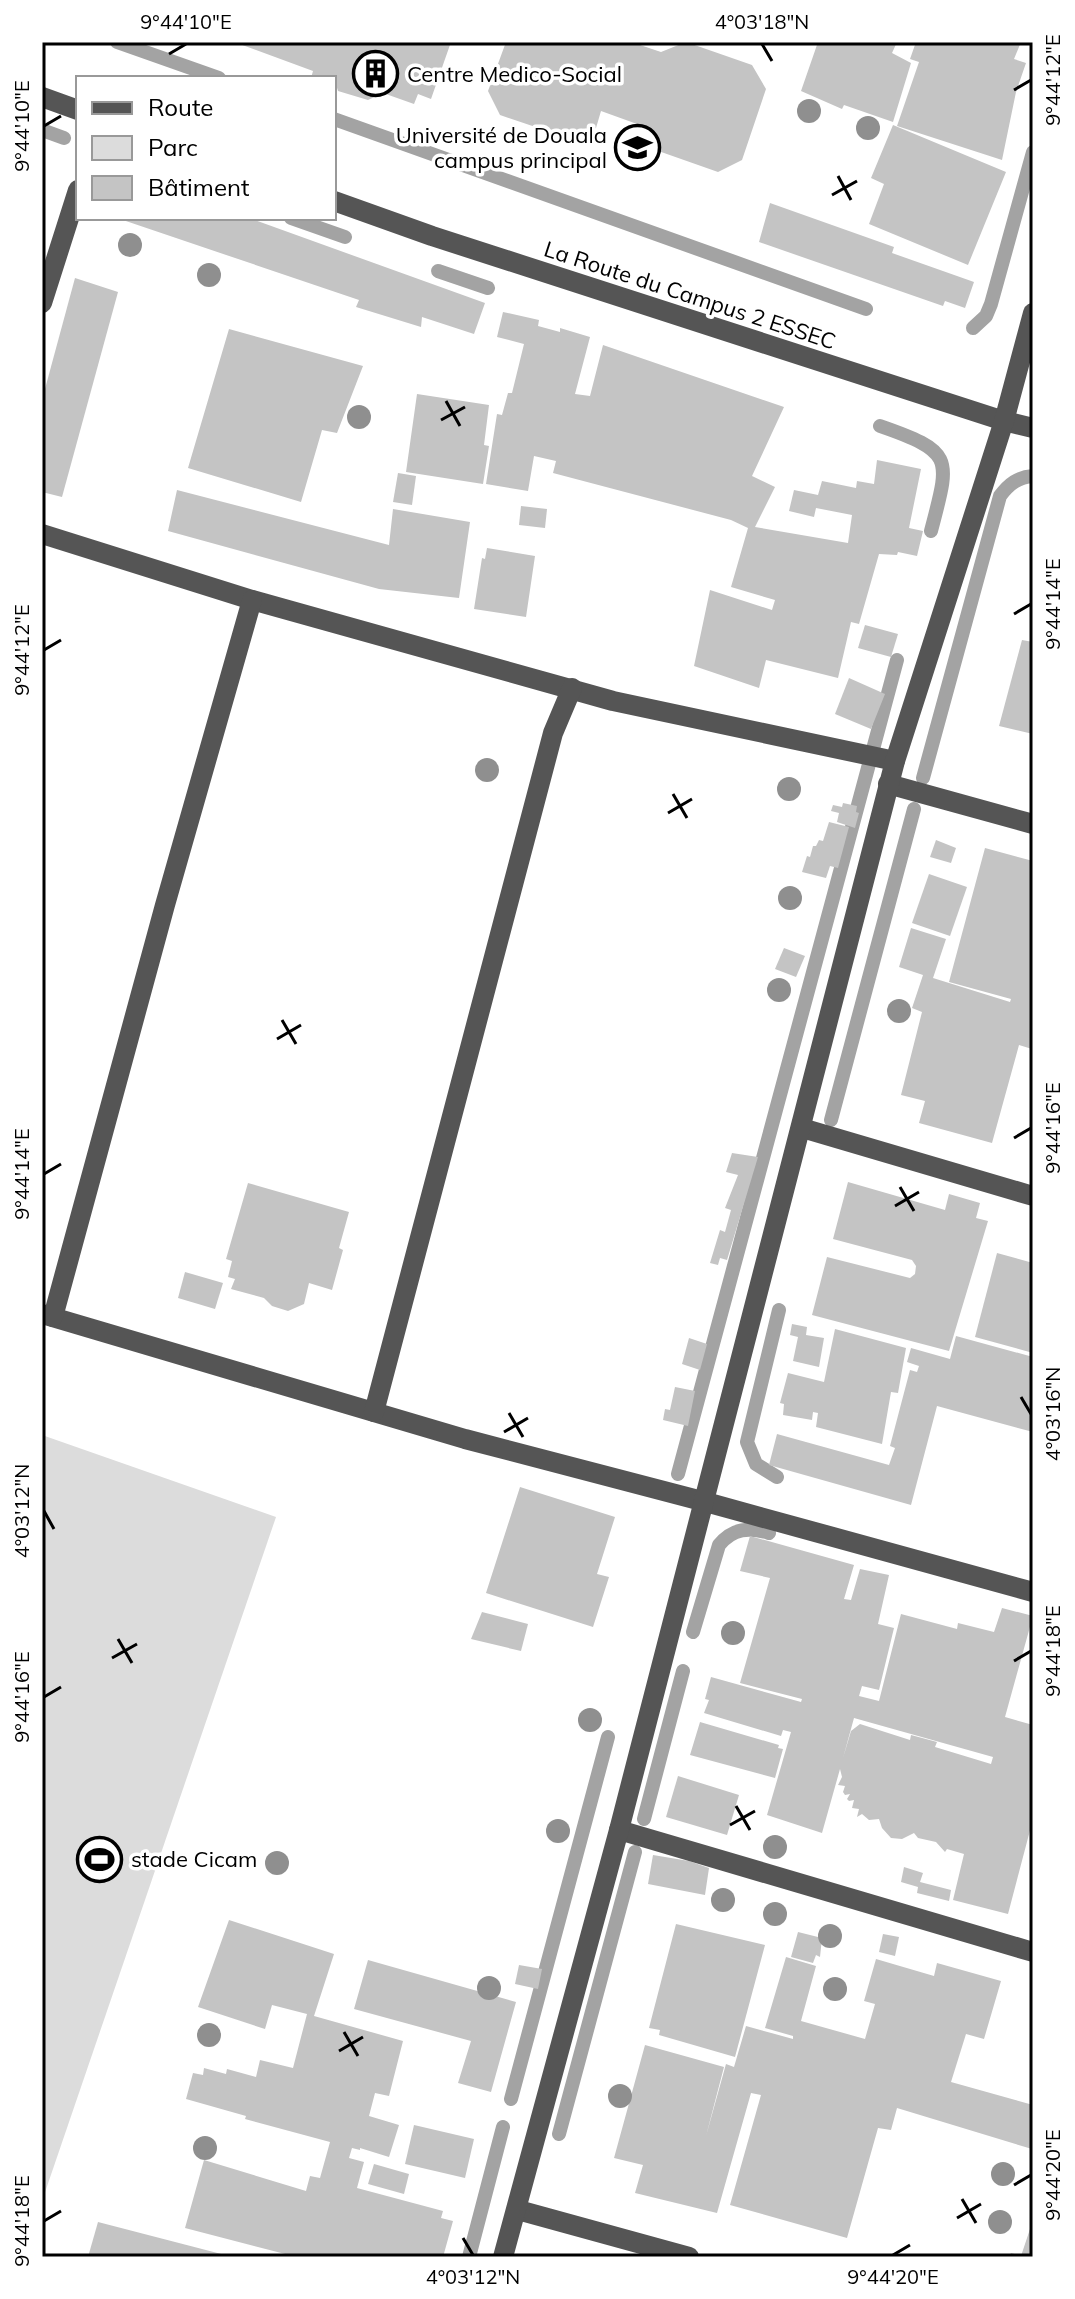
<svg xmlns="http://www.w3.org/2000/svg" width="1075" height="2299" viewBox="0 0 1075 2299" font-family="Mulish,sans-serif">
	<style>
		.green { fill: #dcdcdc }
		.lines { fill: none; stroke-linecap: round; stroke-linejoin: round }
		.stream { stroke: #a3a3a3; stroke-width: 14 }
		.building { fill: #c4c4c4; fill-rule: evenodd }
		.minor { stroke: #555; stroke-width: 20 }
		.tree { fill: #8f8f8f }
		.ticks { fill: none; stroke: #000; stroke-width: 3 }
		.labels { text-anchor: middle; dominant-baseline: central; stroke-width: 7; stroke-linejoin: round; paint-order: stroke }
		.poi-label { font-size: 22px; fill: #000; stroke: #fff; text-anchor: start }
		.street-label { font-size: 22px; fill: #000; stroke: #fff }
		.neatline { fill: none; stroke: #000; stroke-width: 3 }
		.ticks-label { font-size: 20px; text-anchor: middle; fill: #000 }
	</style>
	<rect width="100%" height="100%" fill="#fff"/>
	<!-- green -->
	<path class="green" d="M42,1435L276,1517L42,2201Z"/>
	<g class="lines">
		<!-- stream -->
		<g class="stream">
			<path d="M117,42L219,78"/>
			<path d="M334,119L866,309"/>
			<path d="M42,130L64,138"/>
			<path d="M291,218L345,237"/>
			<path d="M438,271L488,288"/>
			<path d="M973,328L986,316L991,304L1033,152"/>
			<path d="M880,426C955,452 950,458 931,531"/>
			<path d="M923,778L1000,496C1009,484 1018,477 1033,476"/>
			<path d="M831,1120L914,809"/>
			<path d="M678,1474L897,660"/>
			<path d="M777,1477L756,1464L747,1442L779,1310"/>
			<path d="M693,1632L719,1545C733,1528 749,1527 769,1533"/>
			<path d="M644,1819L683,1671"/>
			<path d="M511,2099L608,1737"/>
			<path d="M559,2134L635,1852"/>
			<path d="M469,2257L503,2127"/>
		</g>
	</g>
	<!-- building -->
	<g class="building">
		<path d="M234,42H451L431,99L418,94L414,104L383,93L368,100L338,91L334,78H311L313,71Z"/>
		<path d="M506,42H631L661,52L686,42L752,65L766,89L742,160L718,172L647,147L637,124L601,111L596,128L571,139L500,115L488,91Z"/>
		<path d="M818,42H897L892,53L911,63L893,122L844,105L842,109L801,91Z"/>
		<path d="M916,42H1021L1014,59L1026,63L1016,92L1002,160L897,126L919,62L910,59Z"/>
		<path d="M893,125L1006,172L968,265L869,224L884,184L871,178Z"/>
		<path d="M770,203L894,247L892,253L974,282L965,308L945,301L943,306L759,242Z"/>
		<path d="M117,218H249L485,303L474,334L422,317L421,327L356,307L359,300Z"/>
		<path d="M75,278L118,292L62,497L42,492V400Z"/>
		<path d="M503,312L539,320L538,326L560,332V328L590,337L575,394L590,396L603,345L784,407L752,476L775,487L755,527L848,543L852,515L816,508L814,517L789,511L794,490L818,495L822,481L856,488L857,481L874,484L877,460L921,469L909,528L923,531L917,556L898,552L897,555L879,554L859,624L851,622L838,678L766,660L759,688L694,666L710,590L772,610L775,600L731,587L748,528L731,520L553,473L556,461L534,456L528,491L486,484L497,414L502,415L508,393H512L524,344L497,337Z"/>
		<path d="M229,329L363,366L337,433L322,430L301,502L188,468Z"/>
		<path d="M417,394L489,405L484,445L489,446L483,484L406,472Z"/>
		<path d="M398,473L416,476L412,505L393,502Z"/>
		<path d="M177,490L389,545L393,509L470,522L459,598L379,589L168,531Z"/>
		<path d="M521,506L547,509L545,528L519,525Z"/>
		<path d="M487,548L535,556L526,617L474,609L482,558L485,559Z"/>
		<path d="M865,625L898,634L891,657L858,648Z"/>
		<path d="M1022,640L1033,642V734L999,726Z"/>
		<path d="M849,678L885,694L871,729L835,714Z"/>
		<path d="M843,803L857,806L856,812L859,813L855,828L837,822L839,813L831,811L833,805L842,807Z"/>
		<path d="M829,822L849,827L838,868L830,866L826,878L802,872L807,856L810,857L813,846H816L819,840L823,841Z"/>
		<path d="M936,840L956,848L951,863L930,857Z"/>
		<path d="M985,848L1033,861V1045L1032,1049L1019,1045L992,1143L919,1123L925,1101L901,1095L922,1012L912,1008L923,975L899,967L911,928L946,939L933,978L1010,1002L1011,999L949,982Z"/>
		<path d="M929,874L967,887L950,936L912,923Z"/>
		<path d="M784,948L805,956L796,977L775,969Z"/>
		<path d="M732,1153L758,1157L727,1260L720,1258L718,1265L710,1263L720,1230L725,1232L731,1210L725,1208L738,1175L726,1172Z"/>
		<path d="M848,1182L945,1210L949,1194L980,1203L976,1218L988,1221L949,1351L812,1315L827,1257L910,1278L915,1274L916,1266L912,1260L833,1239Z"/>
		<path d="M248,1183L349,1212L339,1248L343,1250L332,1290L309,1283L304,1304L288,1311L272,1306L264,1298L231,1289L235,1279L228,1277L232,1261L226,1259Z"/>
		<path d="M997,1253L1033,1263V1353L975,1337Z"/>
		<path d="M185,1272L223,1283L215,1309L178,1298Z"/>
		<path d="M792,1324L807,1327L806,1335L824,1338L819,1367L793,1361L798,1337L790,1335Z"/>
		<path d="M835,1329L906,1348L898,1393L891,1392L882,1444L816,1427L818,1413L813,1412L812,1420L783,1415L784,1404L780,1403L788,1373L824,1382Z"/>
		<path d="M956,1336L1033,1357V1432L937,1406L911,1505L769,1465L777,1434L889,1465L895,1448L890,1446L910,1370L917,1372L919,1366L907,1362L911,1348L950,1359Z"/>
		<path d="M689,1338L707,1344L700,1370L682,1364Z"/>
		<path d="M675,1387L695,1391L688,1426L663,1420L665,1409L670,1410Z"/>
		<path d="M520,1487L615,1517L597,1574L609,1577L593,1627L486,1593Z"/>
		<path d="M750,1536L854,1565L844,1599L851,1600L860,1569L889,1575L878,1624L894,1628L879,1690L862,1686L859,1696L879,1701L901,1614L957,1629L958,1623L994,1632L1002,1608L1033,1616L1005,1717L1033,1725V1819L1008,1914L953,1900L964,1854L947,1849L945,1852L936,1842L918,1838L914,1833L902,1839L891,1838L882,1828L879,1819L869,1820L862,1814L857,1817L859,1809L852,1808L854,1800L849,1801L847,1799L850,1794L845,1795L843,1792L845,1786L838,1785L842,1777L840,1769L822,1833L767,1815L791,1732L783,1730L781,1736L704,1713L709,1700L705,1699L711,1677L801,1702L802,1699L740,1683L770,1578L740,1571ZM854,1718L993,1757L991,1764L935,1747L937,1742L911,1735L910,1740L860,1724L851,1731L843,1758Z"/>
		<path d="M482,1612L528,1624L521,1651L471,1639Z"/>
		<path d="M700,1722L779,1745L778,1748L783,1749L775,1778L690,1755Z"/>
		<path d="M678,1776L739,1795L727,1835L666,1817Z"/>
		<path d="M653,1855L689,1861L709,1868L705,1895L648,1884Z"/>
		<path d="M904,1867L923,1873L920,1882L951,1890L949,1901L917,1893L918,1887L901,1882Z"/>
		<path d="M229,1920L334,1954L314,2016L403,2041L389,2096L375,2093L369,2116L399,2125L389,2157L360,2148V2150L352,2148L349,2158L364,2162L357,2188L443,2211L441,2218L453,2221L443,2257H288L289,2255L185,2228L204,2160L306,2191L310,2176L320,2178L330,2142L245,2119L246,2116L186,2099L193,2073L203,2075L204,2068L226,2074L227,2069L256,2077L260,2060L293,2068L307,2014L272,2005L265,2029L198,2007Z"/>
		<path d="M676,1924L765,1945L735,2057L659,2035L660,2030L649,2028Z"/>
		<path d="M798,1932L822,1938L820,1957L816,1955L813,1963L791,1957Z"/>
		<path d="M883,1934L899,1937L895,1956L879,1952Z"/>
		<path d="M786,1957L816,1966L801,2021L865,2039L875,2004L864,2001L876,1959L934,1976L937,1963L1001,1981L984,2039L966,2034L951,2082L1033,2105L1032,2149L897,2108L891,2130L878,2128L847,2238L730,2205L761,2095L751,2093L717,2213L635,2193L643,2165L614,2158L645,2045L724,2067L706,2136L726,2064L734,2067L746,2026L793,2039V2036L765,2028Z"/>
		<path d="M368,1960L516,2002L491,2092L458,2083L471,2041L354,2009Z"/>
		<path d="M519,1965L542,1969L538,1989L515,1984Z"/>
		<path d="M414,2125L474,2139L465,2178L405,2164Z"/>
		<path d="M374,2164L409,2174L404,2194L368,2184Z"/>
		<path d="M1033,2220V2257H1009L1011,2253L1021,2256Z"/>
		<path d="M98,2222L229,2256V2257H88Z"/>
	</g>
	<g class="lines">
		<!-- minor -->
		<g class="minor">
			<path d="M42,97L78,110"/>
			<path d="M334,201L432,236L1004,421L1033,428"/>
			<path d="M42,303L78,190"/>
			<path d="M42,534L252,600L613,701L895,761"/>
			<path d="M888,784L1033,824"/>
			<path d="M802,1128L1033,1196"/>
			<path d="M42,1314L465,1439L702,1501L1033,1592"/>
			<path d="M53,1317L165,905L252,600"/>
			<path d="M374,1412L553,733L572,688"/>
			<path d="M619,1830L1033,1952"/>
			<path d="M518,2210L689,2257"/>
			<path d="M503,2257L619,1830L895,761L1004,421L1033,313"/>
		</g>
	</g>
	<!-- trees -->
	<g class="tree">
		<circle cx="809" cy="111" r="12"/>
		<circle cx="868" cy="128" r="12"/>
		<circle cx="130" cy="245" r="12"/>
		<circle cx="209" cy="275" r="12"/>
		<circle cx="359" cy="417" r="12"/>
		<circle cx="487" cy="770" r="12"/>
		<circle cx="789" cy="789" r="12"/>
		<circle cx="790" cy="898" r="12"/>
		<circle cx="779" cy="990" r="12"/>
		<circle cx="899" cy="1011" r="12"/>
		<circle cx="733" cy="1633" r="12"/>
		<circle cx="590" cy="1720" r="12"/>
		<circle cx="558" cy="1831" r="12"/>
		<circle cx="775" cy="1847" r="12"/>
		<circle cx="277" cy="1863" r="12"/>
		<circle cx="723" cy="1900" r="12"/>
		<circle cx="775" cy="1914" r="12"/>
		<circle cx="830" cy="1936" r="12"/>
		<circle cx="489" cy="1988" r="12"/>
		<circle cx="835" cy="1989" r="12"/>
		<circle cx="209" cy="2035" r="12"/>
		<circle cx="620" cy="2096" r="12"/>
		<circle cx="205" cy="2148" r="12"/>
		<circle cx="1003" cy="2174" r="12"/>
		<circle cx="1000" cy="2222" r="12"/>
	</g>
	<!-- ticks -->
	<path class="ticks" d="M762,44L772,61M169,54L186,44M1014,90L1031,80M44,126L61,116M838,176L851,200M832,195L857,181M446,401L460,426M441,420L465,407M1014,614L1031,604M44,650L61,640M673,794L687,818M668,813L692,799M282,1020L296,1044M277,1039L301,1025M1014,1138L1031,1128M44,1174L61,1164M900,1187L914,1211M895,1206L919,1192M1021,1397L1031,1414M509,1413L523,1437M504,1432L528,1418M44,1511L54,1529M118,1639L132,1663M112,1658L137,1644M1014,1661L1031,1651M44,1697L61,1687M736,1806L750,1830M730,1825L755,1811M344,2032L358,2056M339,2051L363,2037M1014,2185L1031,2175M962,2199L976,2223M957,2218L981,2204M44,2221L61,2211M463,2238L473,2255M893,2255L910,2245"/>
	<!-- icons -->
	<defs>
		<symbol id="building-ring" viewBox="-11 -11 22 22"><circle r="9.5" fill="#fff" stroke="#000" stroke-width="1.5"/><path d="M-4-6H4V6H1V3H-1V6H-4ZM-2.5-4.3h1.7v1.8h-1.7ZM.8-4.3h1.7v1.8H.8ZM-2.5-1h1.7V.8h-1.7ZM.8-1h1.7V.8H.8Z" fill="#000"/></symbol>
		<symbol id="university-ring" viewBox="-11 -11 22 22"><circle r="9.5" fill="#fff" stroke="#000" stroke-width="1.5"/><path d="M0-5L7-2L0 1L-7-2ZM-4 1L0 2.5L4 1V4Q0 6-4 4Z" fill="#000"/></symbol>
		<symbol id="stadium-ring" viewBox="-11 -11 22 22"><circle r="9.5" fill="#fff" stroke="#000" stroke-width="1.5"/><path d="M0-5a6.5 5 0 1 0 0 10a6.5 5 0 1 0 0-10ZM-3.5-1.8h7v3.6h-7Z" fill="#000"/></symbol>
	</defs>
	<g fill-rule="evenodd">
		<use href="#building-ring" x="350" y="48" width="51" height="51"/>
		<use href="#university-ring" x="612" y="122" width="51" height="51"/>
		<use href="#stadium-ring" x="74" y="1834" width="51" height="51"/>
	</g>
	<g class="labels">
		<!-- poi labels -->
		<g class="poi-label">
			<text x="407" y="74">Centre Medico-Social</text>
			<text x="607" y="135" text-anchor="end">Université de Douala<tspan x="607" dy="25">campus principal</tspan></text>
			<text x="131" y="1859">stade Cicam</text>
		</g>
		<!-- street labels -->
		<g class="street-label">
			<text transform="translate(690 295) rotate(18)">La Route du Campus 2 ESSEC</text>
		</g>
	</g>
	<!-- border -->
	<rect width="1075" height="2299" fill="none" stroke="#ffffff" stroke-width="88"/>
	<!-- legend -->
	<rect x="76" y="76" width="260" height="144" fill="#ffffff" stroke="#999999" stroke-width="2"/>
	<rect x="92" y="102" width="40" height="12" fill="#555555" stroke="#999999" stroke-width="2"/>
	<text x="148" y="116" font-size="24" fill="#000000">Route</text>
	<rect x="92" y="136" width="40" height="24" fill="#dcdcdc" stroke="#999999" stroke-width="2"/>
	<text x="148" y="156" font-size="24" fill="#000000">Parc</text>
	<rect x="92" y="176" width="40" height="24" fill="#c4c4c4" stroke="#999999" stroke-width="2"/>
	<text x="148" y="196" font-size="24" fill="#000000">Bâtiment</text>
	<rect x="44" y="44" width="987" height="2211" class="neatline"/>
	<g class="ticks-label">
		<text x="186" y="29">9°44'10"E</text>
		<text x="762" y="29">4°03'18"N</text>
		<text transform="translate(1053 80) rotate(-90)" y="7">9°44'12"E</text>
		<text transform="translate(22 126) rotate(-90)" y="7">9°44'10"E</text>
		<text transform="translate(1053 604) rotate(-90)" y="7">9°44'14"E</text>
		<text transform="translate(22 650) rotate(-90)" y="7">9°44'12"E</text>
		<text transform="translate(1053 1128) rotate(-90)" y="7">9°44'16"E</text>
		<text transform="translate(22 1174) rotate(-90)" y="7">9°44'14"E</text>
		<text transform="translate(1053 1414) rotate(-90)" y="7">4°03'16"N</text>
		<text transform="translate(22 1511) rotate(-90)" y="7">4°03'12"N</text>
		<text transform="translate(1053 1651) rotate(-90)" y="7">9°44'18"E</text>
		<text transform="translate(22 1697) rotate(-90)" y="7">9°44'16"E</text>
		<text transform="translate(1053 2175) rotate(-90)" y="7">9°44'20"E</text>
		<text transform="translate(22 2221) rotate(-90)" y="7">9°44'18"E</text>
		<text x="473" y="2284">4°03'12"N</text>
		<text x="893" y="2284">9°44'20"E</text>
	</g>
</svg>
